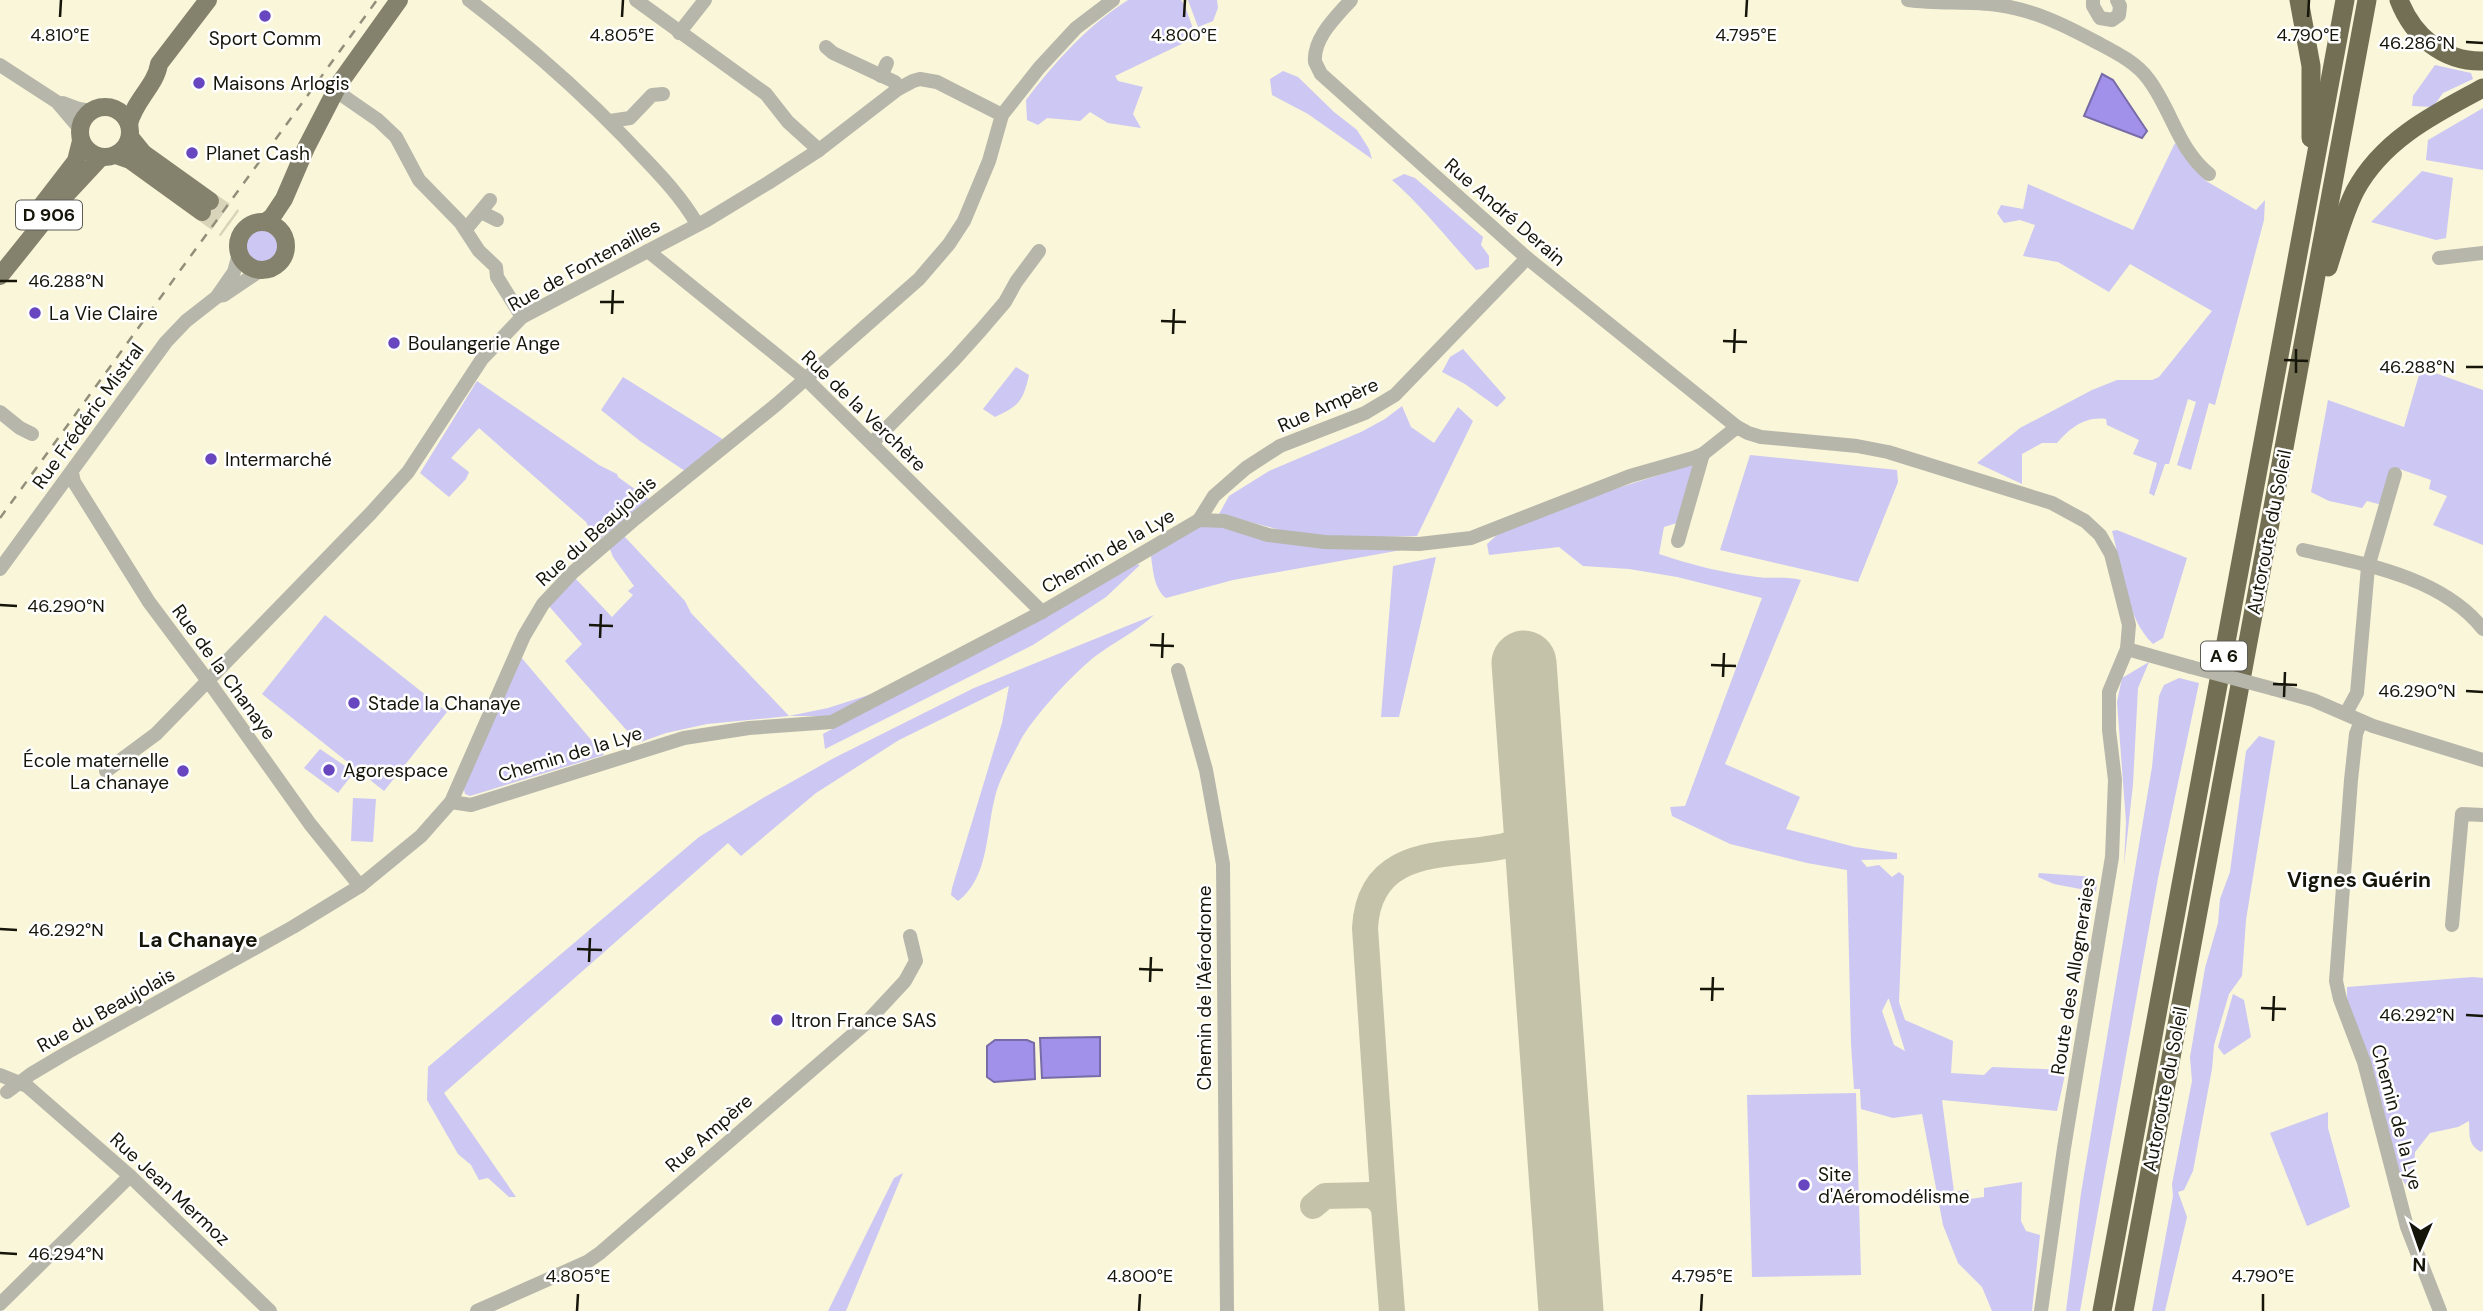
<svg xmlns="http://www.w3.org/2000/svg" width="2483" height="1311" viewBox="0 0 2483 1311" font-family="'DM Sans',sans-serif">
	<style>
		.green { fill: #cdc7f4; fill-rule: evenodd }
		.water { fill: #a191ea; stroke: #776ca7; stroke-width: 2 }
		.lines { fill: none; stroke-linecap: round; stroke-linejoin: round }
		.taxiway { stroke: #c5c2aa; stroke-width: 26 }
		.runway { stroke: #c5c2aa; stroke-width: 65 }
		.major-tunnel { stroke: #d7d4ba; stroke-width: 18; stroke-dasharray: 18 9; stroke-linecap: butt }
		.minor { stroke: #b7b6aa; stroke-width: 14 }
		.major { stroke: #84826c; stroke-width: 18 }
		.highway { stroke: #726f55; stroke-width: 19 }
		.rail { stroke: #918f7a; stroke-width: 2.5; stroke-dasharray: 9 9; stroke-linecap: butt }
		.minor-bridge { stroke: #b7b6aa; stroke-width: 14 }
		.ticks { fill: none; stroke: #16150a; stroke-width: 2.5 }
		.poi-dot { fill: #6746bf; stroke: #fff; stroke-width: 2.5 }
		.labels { text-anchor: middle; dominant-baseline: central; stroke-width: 5; stroke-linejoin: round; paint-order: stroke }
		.shield { fill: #fff; stroke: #5c5b54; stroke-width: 2 }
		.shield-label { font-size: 18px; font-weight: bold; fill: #16150a }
		.poi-label { font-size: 19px; fill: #16150a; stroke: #fff; text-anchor: start }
		.street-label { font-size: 19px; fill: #16150a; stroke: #fff }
		.neighbourhood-label { font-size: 21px; font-weight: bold; fill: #16150a; stroke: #fff }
		.ticks-label { font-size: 18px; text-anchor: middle; fill: #16150a; stroke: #fff; stroke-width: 5; stroke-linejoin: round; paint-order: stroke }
	</style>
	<rect width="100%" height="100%" fill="#f9f6d9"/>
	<!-- green -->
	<g class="green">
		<path d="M1128,0H1181L1185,6L1196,37L1115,76L1118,81L1143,87L1133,114L1141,128L1108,123L1090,112L1080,121L1047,118L1038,125L1027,120L1026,100C1055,62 1087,26 1128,0Z"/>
		<path d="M1188,0H1217L1218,8L1213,21L1198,27Z"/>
		<path d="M2435,65L2471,73L2473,79L2443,93L2433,107L2412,106L2413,96Z"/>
		<path d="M1283,71L1298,77L1334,112L1357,130L1369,149L1372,159L1308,114L1272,95L1270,79Z"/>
		<path d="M2483,108V170L2426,160L2428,140Z"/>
		<path d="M2175,143L2206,181L2256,210L2265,200L2264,220L2215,405L2209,403L2191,470L2177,465L2196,402L2188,399L2169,464H2165L2154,496L2149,493L2157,463L2133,454L2139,440L2107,425L2106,419C2085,416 2070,428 2057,443H2042L2022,454V484L1977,463L2020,428L2092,390L2117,380H2152L2159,377L2212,311L2130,264L2109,292L2058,262L2023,256L2035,225L2020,220L2004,223L1997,213L2001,205L2023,209L2028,184L2133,230Z"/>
		<path d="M2422,171L2453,178L2446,238L2436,240L2371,222Z"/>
		<path d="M1404,174L1415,178L1483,237L1481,245L1489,256V267L1476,270C1448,240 1423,207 1392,180Z"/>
		<circle cx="262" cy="246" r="18"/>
		<path d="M1463,349L1506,398L1497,407L1465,384L1442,372L1450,357Z"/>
		<path d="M1016,367L1029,375C1023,401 1019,406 995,417L983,409Z"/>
		<path d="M2421,368L2483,390V545L2433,525L2447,496L2429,489L2431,480L2394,467L2382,505L2367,501L2362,508L2329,501L2311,492L2328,400L2404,427Z"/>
		<path d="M623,377L724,440L685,471L640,441L601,410Z"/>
		<path d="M477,381L599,465L617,474L618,477L650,500L596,542L586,522L479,428L451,458L469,472L466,479L449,497L420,473Z"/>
		<path d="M1402,406L1411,427L1434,443L1458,407L1473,421L1417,536L1342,538L1296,534L1219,514L1229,496L1269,471L1361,432L1385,419Z"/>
		<path d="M1750,455L1897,470L1898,482L1858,582L1720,550Z"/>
		<path d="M1694,464L1680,522L1664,527L1659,554C1692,565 1723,573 1757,577C1772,579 1786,576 1801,580L1725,764L1800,797L1786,829L1855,847L1897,853V859L1861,860L1867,867L1879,865L1892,877L1899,872L1904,876L1899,1002L1905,1020L1953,1041L1951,1073L1984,1075L1992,1067L2066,1070L2057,1111L1942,1100L1954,1192L1968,1190L1970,1199L1984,1197V1188L2022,1182L2021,1221L2026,1231L2040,1235L2032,1311H1992L1982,1287L1958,1263L1943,1225L1922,1114L1893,1118L1861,1109L1860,1089H1854L1851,1044L1847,870L1807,863L1730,844L1672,816L1670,807L1685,806L1762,598L1677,577L1629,569L1583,566L1559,547L1489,555L1487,544L1497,535L1583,499ZM1888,999H1889L1905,1051L1894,1045L1882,1011Z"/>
		<path d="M1202,525L1407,549L1233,580L1166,598C1154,589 1153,570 1151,556Z"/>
		<path d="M2117,530L2187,558L2163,638L2153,644C2125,617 2122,567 2112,531Z"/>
		<path d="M624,536L685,601L691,613L789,716L828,708L875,693L830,716H789L707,724L666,733L638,743L565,661L582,644L548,605L575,578L612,617L633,595L628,591L634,586L613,557L610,549Z"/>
		<path d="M1436,557L1399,717H1381L1393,566Z"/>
		<path d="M1136,564L1140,565L1106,597L1033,645L825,749L823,734Z"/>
		<path d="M325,615L447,712L384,791L262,694Z"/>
		<path d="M1154,615C1137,631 1116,641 1097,655C1075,671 1031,719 1019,743C1011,760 999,779 995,797C986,831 989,878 958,901L951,895L952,888L1002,723L1009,686L899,740L816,793L741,856L728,843L444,1093L516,1197H509L488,1178L479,1180L471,1165L458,1154L427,1100L428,1067L699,837L763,798L834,758L974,688Z"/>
		<path d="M520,656L604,755L470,796L465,794L463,785Z"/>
		<path d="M2149,662L2138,688L2133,784L2124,866L2126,822L2117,702L2122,678Z"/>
		<path d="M2179,678L2199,683L2158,878L2080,1311H2066L2081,1193L2152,767L2159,696L2164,685Z"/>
		<path d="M2259,736L2275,741L2246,920L2242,976L2229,994L2214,1045L2212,1069L2193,1171L2184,1190L2178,1192L2187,1217L2165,1311H2152L2173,1196L2172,1184L2192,1081L2190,1057L2205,968L2218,923L2220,899L2230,872L2246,751Z"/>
		<path d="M320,749L354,772L338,793L304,768Z"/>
		<path d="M353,798L376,799L373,842L351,841Z"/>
		<path d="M2039,873L2095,877L2097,883L2096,892L2054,884L2038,877Z"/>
		<path d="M2473,977L2483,978V1150L2481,1152C2467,1144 2470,1135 2469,1121L2458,1127L2430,1133L2415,1152L2413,1182L2407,1188L2397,1169L2347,1000V987Z"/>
		<path d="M2233,994L2244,1000L2251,1037L2224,1055L2218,1047Z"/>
		<path d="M1856,1093L1861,1275L1752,1277L1747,1095Z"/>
		<path d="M2328,1112V1128L2350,1207L2307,1226L2270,1133Z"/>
		<path d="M903,1173L846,1311H828L894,1178Z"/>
	</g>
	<!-- water -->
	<g class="water">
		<path d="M2102,74L2113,80L2147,131L2142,138L2084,116Z"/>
		<path d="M1100,1037V1076L1042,1078L1040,1038Z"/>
		<path d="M995,1040H1027L1034,1043L1035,1079L994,1082L987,1077V1046Z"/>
	</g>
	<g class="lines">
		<!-- taxiway -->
		<g class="taxiway">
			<path d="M1508,845L1525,849L1539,863"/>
			<path d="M1313,1206L1325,1196L1370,1195L1378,1199L1384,1208L1392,1311"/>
			<path d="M1384,1208L1365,928C1371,815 1516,878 1536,823"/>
		</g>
		<!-- runway -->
		<path class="runway" d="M1524,663L1571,1311"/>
		<!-- major-tunnel -->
		<g class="major-tunnel">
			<path d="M210,201L234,218"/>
			<path d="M202,212L226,229"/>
		</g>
		<!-- minor -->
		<g class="minor">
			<path d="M469,0C525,43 576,87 625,138C651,166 678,191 697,224"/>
			<path d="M636,0L766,94L788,122L819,150"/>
			<path d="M1351,0C1336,17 1313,38 1315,62L1321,74L1527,258L1737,427"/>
			<path d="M1908,0C1938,4 1969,1 1998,5C2035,10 2066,26 2098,43C2117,53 2137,63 2149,80C2172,111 2178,149 2209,174"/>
			<path d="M2093,0V6L2100,18L2112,20L2119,15L2120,6L2117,0"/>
			<path d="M679,33L705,0"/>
			<path d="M826,47L833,53L895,82L898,89"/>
			<path d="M0,65L57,102L80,129"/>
			<path d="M881,76L887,63"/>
			<path d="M336,91L378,120L396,137L419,180L460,222L479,251L496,267L497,277L522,317"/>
			<path d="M63,103L79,109L91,111"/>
			<path d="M610,121L630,118L652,95L663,94"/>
			<path d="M481,212L497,220"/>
			<path d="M466,229L490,200"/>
			<path d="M648,251L806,379L1042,612"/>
			<path d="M2439,258L2483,253"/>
			<path d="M218,295L234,272L239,254"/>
			<path d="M0,412L20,428L32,434"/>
			<path d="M872,443L954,360L981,330L1005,302L1016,282L1039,251"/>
			<path d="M72,473L74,482L149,602L214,689L310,824L360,886"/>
			<path d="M1199,520L1214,496L1246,468L1280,446L1365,413L1395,395L1527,258"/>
			<path d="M1678,541L1703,454"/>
			<path d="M2303,550C2364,564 2442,577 2483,629"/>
			<path d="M0,569L166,342L186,321L218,296L224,295L261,270"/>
			<path d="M2127,649L2191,667"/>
			<path d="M1178,670L1206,770L1223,864L1227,1311"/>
			<path d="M2274,689L2313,700L2373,726L2483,760"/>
			<path d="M2346,713L2357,693L2368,567L2395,474"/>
			<path d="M2361,721L2356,734L2351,780L2336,981L2340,999L2364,1062L2407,1227L2440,1311"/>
			<path d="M106,771L156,734L371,513L408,472L482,359L522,317L707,220L768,183L819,150L898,89L913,81L920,79L937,82L1002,115"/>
			<path d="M451,802L471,805L684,738L749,728L832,722L1042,612L1199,520L1224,521L1268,535L1325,542L1419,544L1471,538L1630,476L1693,458L1703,454L1737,427L1748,433L1761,437L1857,446L1888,452L2052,503L2085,521L2100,535L2111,554L2129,625L2127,649L2109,692V730L2115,780L2112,857L2064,1148L2041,1311"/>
			<path d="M2452,925L2462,814L2483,815"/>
			<path d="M0,1075L27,1086L130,1176L270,1311"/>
			<path d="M7,1092L31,1074L68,1052L293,927L360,886L421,836L451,802L524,636L543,604L572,573L636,518L777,404L919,279L949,244L964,221L989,161L1002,115L1039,68L1076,28L1113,0"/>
			<path d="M0,1304L130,1176"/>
			<path d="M477,1311L587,1262L600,1253L865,1024L905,981L916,961L910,936"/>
		</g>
		<!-- major -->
		<g class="major">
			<circle cx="105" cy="132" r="25"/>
			<path d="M129,124C134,101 156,85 159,64L208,0"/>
			<path d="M130,137L143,153L210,201"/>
			<path d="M116,155L130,160L202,212"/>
			<path d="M39,209L76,161L81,141"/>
			<circle cx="262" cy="246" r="24"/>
			<path d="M265,222L272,217L284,199L306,148L339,84L399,0"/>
			<path d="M0,276L60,201L101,157"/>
		</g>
		<!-- highway -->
		<g class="highway">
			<path d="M2299,0L2311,66V138"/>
			<path d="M2399,0C2413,36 2443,62 2483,61"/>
			<path d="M2328,267C2336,242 2343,215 2355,191C2382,140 2434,114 2483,88"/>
			<path d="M2102,1311L2345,0"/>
			<path d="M2124,1311L2367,0"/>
		</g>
		<!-- rail -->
		<path class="rail" d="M0,518L377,0"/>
		<!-- minor-bridge -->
		<path class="minor-bridge" d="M2191,667L2274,689"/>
	</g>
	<!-- ticks -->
	<path class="ticks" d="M60,17L61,0M622,17L623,0M1184,17L1185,0M1746,17L1747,0M2308,17L2309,0M2466,42L2483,43M0,281H17M600,302H624M612,314L613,290M1161,321L1186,322M1173,334L1174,309M1723,341L1747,342M1734,353L1735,329M2284,360L2308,361M2466,367H2483M2296,373V349M0,605L17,606M589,625L613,626M600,638L601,614M1150,645L1174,646M1162,658L1163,633M1711,665L1736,666M1723,677L1724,653M2273,684L2297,685M2466,691L2483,692M2284,697L2285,672M0,929L17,930M577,949L602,950M589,962L590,938M1139,969L1163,970M1150,982L1151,957M1700,989H1724M1712,1001L1713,977M2261,1008L2286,1009M2466,1015L2483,1016M2273,1021L2274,996M0,1253L17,1254M577,1311L578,1294M1139,1311L1140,1294M1701,1311L1702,1294M2263,1311V1294"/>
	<!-- markers -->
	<g class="poi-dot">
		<circle cx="265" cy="16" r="7"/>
		<circle cx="199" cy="83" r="7"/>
		<circle cx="192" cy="153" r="7"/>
		<circle cx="35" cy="313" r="7"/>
		<circle cx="394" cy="343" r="7"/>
		<circle cx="211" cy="459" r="7"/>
		<circle cx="354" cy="703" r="7"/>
		<circle cx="329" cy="770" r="7"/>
		<circle cx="183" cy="771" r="7"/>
		<circle cx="777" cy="1020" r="7"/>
		<circle cx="1804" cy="1185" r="7"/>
	</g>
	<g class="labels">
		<!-- shield labels -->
		<g class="shield">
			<rect x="16" y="200.5" width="66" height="29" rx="5"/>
			<rect x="2201" y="641.5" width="46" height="29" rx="5"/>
		</g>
		<g class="shield-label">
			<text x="49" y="215">D 906</text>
			<text x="2224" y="656">A 6</text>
		</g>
		<!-- poi labels -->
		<g class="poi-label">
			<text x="265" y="38" text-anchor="middle">Sport Comm</text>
			<text x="213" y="83">Maisons Arlogis</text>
			<text x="206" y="153">Planet Cash</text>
			<text x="49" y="313">La Vie Claire</text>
			<text x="408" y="343">Boulangerie Ange</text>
			<text x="225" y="459">Intermarché</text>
			<text x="368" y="703">Stade la Chanaye</text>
			<text x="169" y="760" text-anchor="end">École maternelle<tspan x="169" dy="22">La chanaye</tspan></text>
			<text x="343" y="770">Agorespace</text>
			<text x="791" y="1020">Itron France SAS</text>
			<text x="1818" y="1174">Site<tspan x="1818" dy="22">d'Aéromodélisme</tspan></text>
		</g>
		<!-- street labels -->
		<g class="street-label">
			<text transform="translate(1505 212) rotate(41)">Rue André Derain</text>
			<text transform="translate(584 265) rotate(-29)">Rue de Fontenailles</text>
			<text transform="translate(1328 405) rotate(-24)">Rue Ampère</text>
			<text transform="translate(864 411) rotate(44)">Rue de la Verchère</text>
			<text transform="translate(88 416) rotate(-54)">Rue Frédéric Mistral</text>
			<text transform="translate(596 531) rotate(-42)">Rue du Beaujolais</text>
			<text transform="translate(2269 532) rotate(-79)">Autoroute du Soleil</text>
			<text transform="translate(1108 551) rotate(-30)">Chemin de la Lye</text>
			<text transform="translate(224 672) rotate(54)">Rue de la Chanaye</text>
			<text transform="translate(570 754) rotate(-17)">Chemin de la Lye</text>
			<text transform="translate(2073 976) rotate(-81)">Route des Allogneraies</text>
			<text transform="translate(1204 988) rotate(-90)">Chemin de l'Aérodrome</text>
			<text transform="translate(106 1010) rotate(-29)">Rue du Beaujolais</text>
			<text transform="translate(2165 1089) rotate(-79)">Autoroute du Soleil</text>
			<text transform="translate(2397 1117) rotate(75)">Chemin de la Lye</text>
			<text transform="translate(709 1133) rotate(-41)">Rue Ampère</text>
			<text transform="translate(170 1189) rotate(43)">Rue Jean Mermoz</text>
		</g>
		<!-- neighbourhood labels -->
		<g class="neighbourhood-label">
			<text x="2359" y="880">Vignes Guérin</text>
			<text x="198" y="940">La Chanaye</text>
		</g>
	</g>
	<g class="ticks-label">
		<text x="60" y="41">4.810°E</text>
		<text x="622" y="41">4.805°E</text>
		<text x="1184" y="41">4.800°E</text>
		<text x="1746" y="41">4.795°E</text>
		<text x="2308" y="41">4.790°E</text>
		<text x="2417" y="49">46.286°N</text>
		<text x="66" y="287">46.288°N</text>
		<text x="2417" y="373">46.288°N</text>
		<text x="66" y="612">46.290°N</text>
		<text x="2417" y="697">46.290°N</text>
		<text x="66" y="936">46.292°N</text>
		<text x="2417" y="1021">46.292°N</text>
		<text x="66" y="1260">46.294°N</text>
		<text x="578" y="1282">4.805°E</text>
		<text x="1140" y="1282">4.800°E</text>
		<text x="1702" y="1282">4.795°E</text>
		<text x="2263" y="1282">4.790°E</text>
	</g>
	<!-- north arrow -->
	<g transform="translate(2420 1248) rotate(182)" stroke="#ffffff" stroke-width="5" paint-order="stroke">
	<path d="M0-5L12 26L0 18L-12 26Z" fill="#16150a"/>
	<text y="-10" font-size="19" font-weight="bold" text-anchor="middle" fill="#16150a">N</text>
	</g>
</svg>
